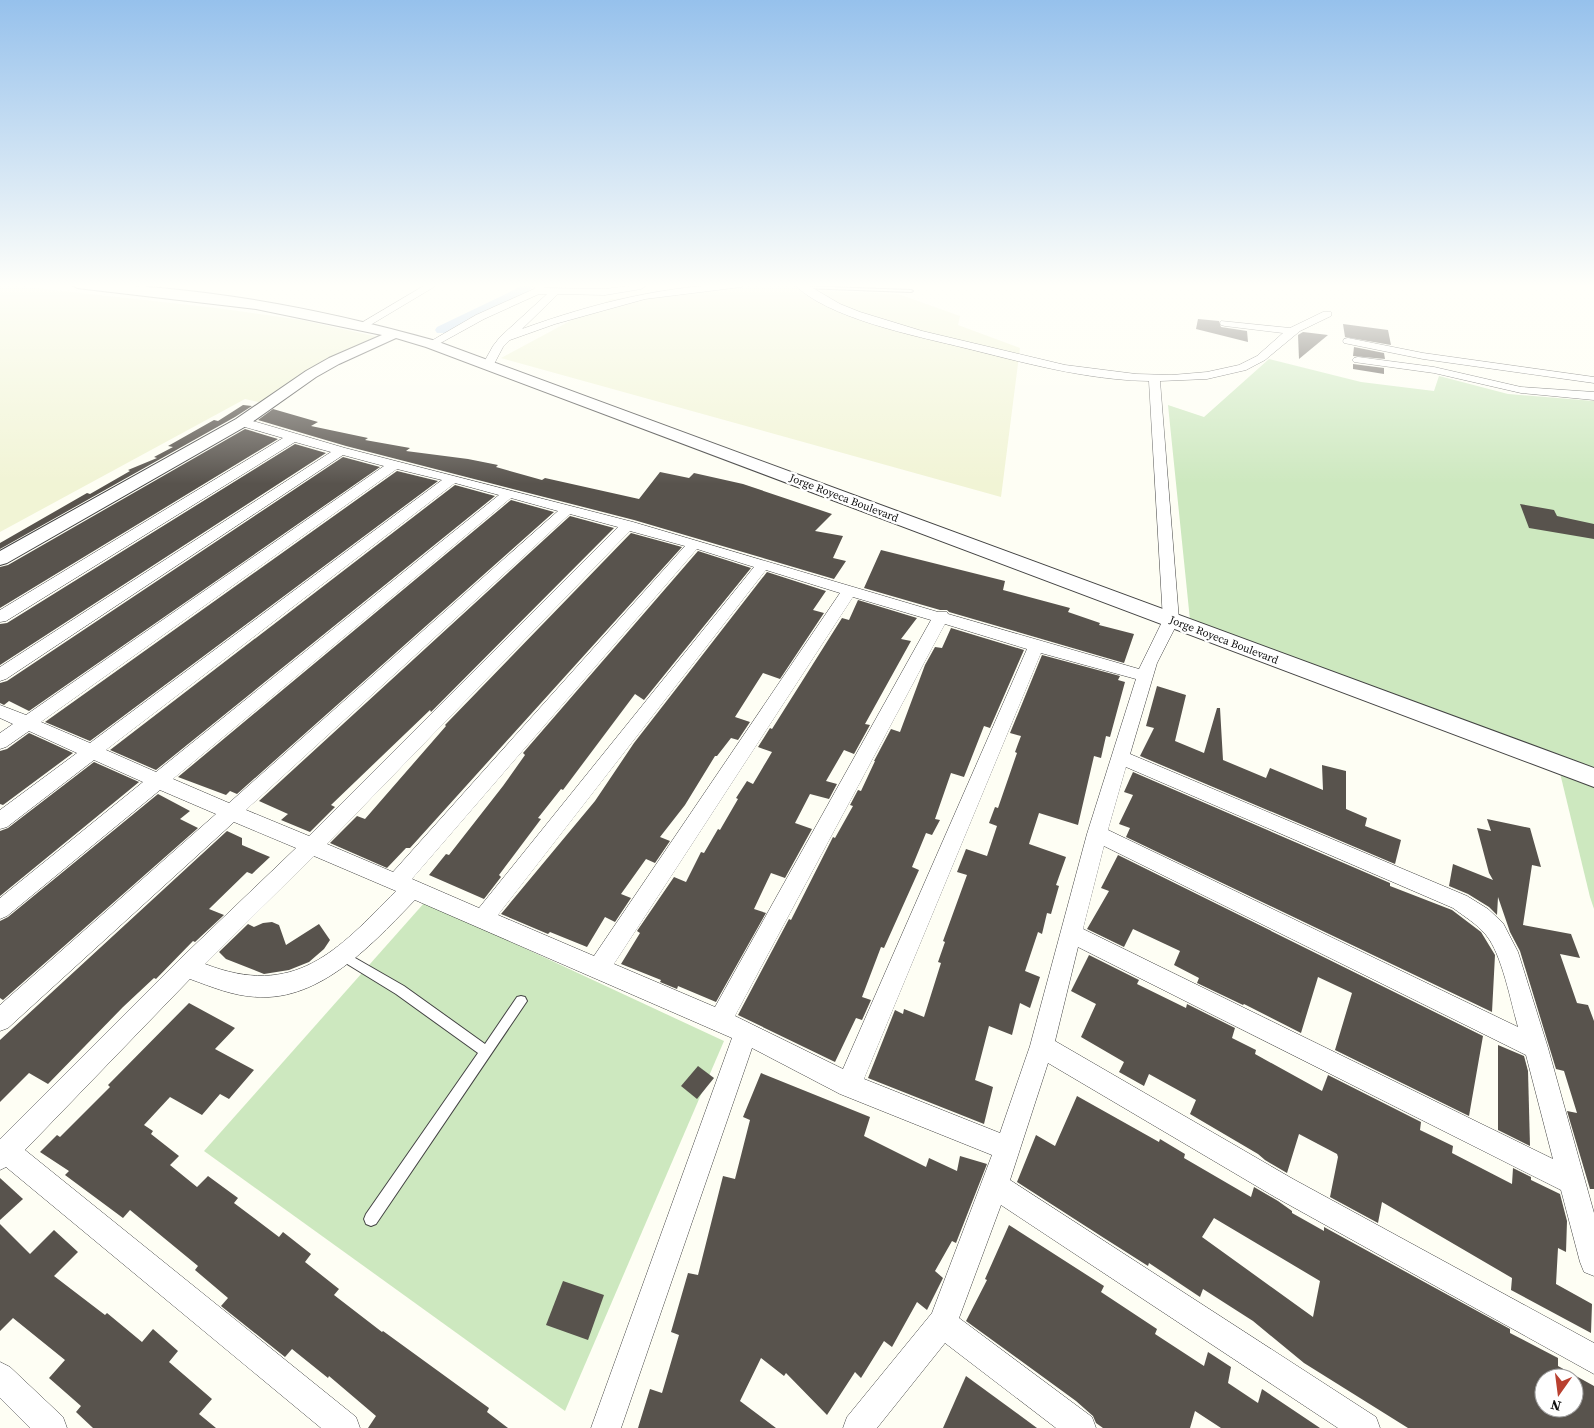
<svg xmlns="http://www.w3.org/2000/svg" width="1594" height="1428" viewBox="0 0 1594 1428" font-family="'Source Serif 4',serif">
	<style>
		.farmland { fill: #f1f4d5 }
		.green { fill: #cde8bf }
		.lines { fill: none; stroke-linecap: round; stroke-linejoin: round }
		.canal { fill: #bcd5f3; fill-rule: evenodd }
		.building { fill: #58534d; fill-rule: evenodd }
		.service-casing { stroke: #434343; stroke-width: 2 }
		.minor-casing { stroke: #434343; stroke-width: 1 }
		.tertiary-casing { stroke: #434343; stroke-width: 2 }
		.service { fill: #fff; fill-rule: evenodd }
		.minor { fill: #fff; fill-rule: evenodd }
		.tertiary { fill: #fff; fill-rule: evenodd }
		.labels { text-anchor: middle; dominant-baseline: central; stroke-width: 5; stroke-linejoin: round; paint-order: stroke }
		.far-street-label { font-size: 11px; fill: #101010; stroke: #fff }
	</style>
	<rect width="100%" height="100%" fill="#fefef4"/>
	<!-- farmland -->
	<g class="farmland">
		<path d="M0,284L216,308L302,320L378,337L262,403L245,399L0,532Z"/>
		<path d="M772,284H783L811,290L898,294L960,316L958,325L1020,348L1001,497L501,358L611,299L656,297Z"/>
	</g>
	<!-- green -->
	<g class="green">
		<path d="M1269,359L1361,382L1434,391L1439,376L1508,394L1594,401V772L1190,620L1168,405L1204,417Z"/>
		<path d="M1560,773L1594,786V909L1590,897Z"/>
		<path d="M425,902L724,1041L565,1411L204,1151Z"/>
	</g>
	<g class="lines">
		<!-- canal -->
		<path class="canal" d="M521,284H535L524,295L447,333H437L435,330L437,327L516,289Z"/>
	</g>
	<!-- building -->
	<g class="building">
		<path d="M1198,319L1219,321L1221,327L1247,331L1248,342L1196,329Z"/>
		<path d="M1343,324L1388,330L1391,345L1345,337Z"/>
		<path d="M1303,332L1328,335L1299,359L1298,335Z"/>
		<path d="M1354,347L1384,353L1385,359L1353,356Z"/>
		<path d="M1353,364L1384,368V374L1353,369Z"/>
		<path d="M243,405L252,406L235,417L0,549V543L87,493L90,494L130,471L128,470L157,458L154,457L173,447L168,446L214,420L218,421Z"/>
		<path d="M273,409L318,422L311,426L368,438L365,440L410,448L406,451L468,459L498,465L496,467L542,480L545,478L639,499L660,472L689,478L694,473L743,484L832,514L815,531L843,536L833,558L846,561L834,579L634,520L346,446L258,420Z"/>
		<path d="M245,429L278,439L0,608V567L8,565Z"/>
		<path d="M295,444L326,453L0,665V624L7,623Z"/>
		<path d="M343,457L380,467L29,711L9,701L4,705L0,703V683L7,681Z"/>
		<path d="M397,471L438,481L90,741L45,722Z"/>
		<path d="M455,485L495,496L156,770L110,750Z"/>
		<path d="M511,500L554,512L237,794L230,791L226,795L178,777Z"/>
		<path d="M1520,504L1554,510L1557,516L1594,524V539L1529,528Z"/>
		<path d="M570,516L614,528L431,712L430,710L331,805L335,807L310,832L281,820L288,814L259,801Z"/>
		<path d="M631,533L682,547L410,848H406L387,868L330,843L357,816L365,819L446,726L445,725Z"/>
		<path d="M881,550L1005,581L1003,590L1070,608L1068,612L1100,623L1099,625L1134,634L1124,663L949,612L947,610H940L864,588Z"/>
		<path d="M698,551L751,568L644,700L635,694L563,790L561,789L538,818L541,819L499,875L501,877L484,899L429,875L446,854L449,855L503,786L525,755L523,753Z"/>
		<path d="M767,572L826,591L813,610L824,613L780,679L763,673L735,717L750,722L738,740L731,738L717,756H715L685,805L660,837L670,841L655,863L646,859L621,894L631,898L615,922L605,917L587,947L550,932L548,934L501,914L595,801L634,743Z"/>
		<path d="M858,600L917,618L901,639L911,641L865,724L870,725L854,754L844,750L826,781L837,784L829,799L810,794L795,823L812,829L785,878L771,873L754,909L766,913L716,1002L678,986L677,989L660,982L661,980L621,964L640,933L637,931L674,877L686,882L701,852L704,853L718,829L720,830L738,799L736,798L747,781L753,784L772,752L758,747L770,728L772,729L842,618L849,620Z"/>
		<path d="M951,628L1024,650L990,728L984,726L964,777L951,773L935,819L940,820L932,835L926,833L912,867L919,870L884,948L881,947L862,997L871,1000L862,1020L856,1018L835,1062L738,1015L789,919L791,920L833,837L835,838L853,806L850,805L858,790L861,791L875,761H874L891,729L900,732L925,665L935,647L942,648Z"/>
		<path d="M1042,655L1120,676L1118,680L1125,682L1110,737L1106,736L1101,758L1094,756L1078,825L1039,813L1029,844L1066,857L1056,885L1059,886L1051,914L1047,913L1042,934L1038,932L1025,971L1040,977L1030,1008L1020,1003L1012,1035L989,1026L975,1080L993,1087L984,1124L868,1078L895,1010L903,1014L904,1009L924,1017L941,963L938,962L945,942L943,941L967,875L957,872L966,849L987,856L997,826L989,823L995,807L998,808L1017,753L1015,752L1021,736L1010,733Z"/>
		<path d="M1157,686L1186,695L1175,741L1204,753L1217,708H1220L1223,760L1266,778L1270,768L1323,790L1322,765L1346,771V809L1367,818L1365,826L1401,840L1395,864L1140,756L1154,728L1146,726Z"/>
		<path d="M29,733L73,753L3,805L0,804V751L7,749Z"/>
		<path d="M94,762L139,782L0,896V831L8,828Z"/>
		<path d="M1133,772L1390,883V886L1452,910L1481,932L1495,955L1492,1012L1126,837L1130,828L1119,824L1133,795L1124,792Z"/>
		<path d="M158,794L190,811L180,819L198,828L3,1000L0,998V921L8,917Z"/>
		<path d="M1487,819L1530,828L1541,867L1532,865L1523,925L1571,934L1580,958L1560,954L1577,1003L1588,1005L1594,1021V1189H1590L1567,1111L1577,1113L1564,1071L1556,1069L1520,951L1510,932L1498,897L1497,915L1489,907L1468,894L1449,886L1453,864L1493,880L1489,873L1477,828L1491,831Z"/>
		<path d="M227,831L242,838V845L270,857L252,874L247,872L209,909L224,915L195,942L193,941L156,979L154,978L123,1007L48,1084L29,1073L0,1102V1040Z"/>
		<path d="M1118,855L1483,1036L1469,1116L1335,1050L1352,993L1318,977L1301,1033L1244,1004L1243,1005L1197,983L1199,978L1174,965L1180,951L1133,929L1124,947L1087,929L1109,891L1101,888Z"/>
		<path d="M272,922L279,925L286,945L319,924L330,940L324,949L309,962L289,970L264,974L226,959L219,952L248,924L254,927L263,923Z"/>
		<path d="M1089,955L1139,980L1137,984L1186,1008L1187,1004L1235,1028L1232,1038L1256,1050L1255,1054L1322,1091L1328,1075L1421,1122L1420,1130L1453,1146L1452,1153L1512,1184L1513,1168L1531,1177V1180L1560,1194L1567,1221L1566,1252L1558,1248L1556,1284L1592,1304L1591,1333L1511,1290L1512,1278L1382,1202L1378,1223L1330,1197L1338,1157L1337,1154L1299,1134L1287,1173L1265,1160L1258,1154L1190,1114L1196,1100L1149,1074L1144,1086L1119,1072L1124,1062L1081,1037L1096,1004L1071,991Z"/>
		<path d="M189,1003L235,1028L215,1049L254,1070L229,1099L220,1094L202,1115L170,1097L144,1125L153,1131L151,1134L179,1156L170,1165L197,1187L208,1176L238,1198L234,1203L279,1237L283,1232L311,1254L305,1262L339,1289L334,1295L382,1332L383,1331L489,1408L487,1412L508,1428H368L376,1416L329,1376L328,1378L292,1349L285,1357L221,1306L228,1298L195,1270L198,1266L130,1210L123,1218L65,1175L69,1171L40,1152L57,1135L60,1137L110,1087L108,1085Z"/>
		<path d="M1498,1045L1524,1056L1528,1071L1530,1146L1498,1130Z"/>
		<path d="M698,1066L714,1078L697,1099L681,1086Z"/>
		<path d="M761,1073L870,1117L864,1136L926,1167L929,1158L957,1171L960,1156L987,1164L956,1243L952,1241L935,1271L943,1278L927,1310L917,1302L892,1347L884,1341L861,1378L855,1372L827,1415L786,1373L784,1376L761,1358L740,1401L776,1428H638L650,1389L662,1393L679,1335L671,1332L688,1273L698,1275L723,1176L735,1179L750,1120L743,1117Z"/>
		<path d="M1077,1096L1159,1142L1160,1139L1185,1154L1184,1158L1251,1197L1254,1187L1278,1201L1292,1211V1213L1324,1231V1227L1510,1329V1333L1558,1358V1366L1594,1386V1428H1408L1304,1363L1253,1321L1203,1289L1200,1297L1149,1263L1148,1266L1104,1238L1017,1182L1036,1135L1055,1146ZM1214,1218L1320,1281L1313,1317L1202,1237ZM1544,1378H1574V1408H1544Z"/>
		<path d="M0,1178L23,1199L0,1220Z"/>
		<path d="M0,1224L30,1254L54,1230L78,1252L54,1276L105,1315L107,1313L142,1342L153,1329L178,1351L169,1362L212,1399L199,1414L216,1428H93L76,1412L81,1406L49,1378L65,1360L13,1318L0,1331Z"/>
		<path d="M1009,1225L1104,1286L1101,1292L1157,1329L1155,1334L1204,1366L1208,1352L1231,1367L1228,1383L1258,1403L1262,1389L1320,1428H1221L1195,1411L1190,1428H1103L1096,1423L1093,1416L1076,1401L966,1321L987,1280L985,1279Z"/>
		<path d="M563,1281L604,1295L588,1340L546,1325Z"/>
		<path d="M966,1376L1037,1428H943Z"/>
	</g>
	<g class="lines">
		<defs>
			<g id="service">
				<path d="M144,284H150L139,291H135V289Z"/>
				<path d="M800,286L911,290L913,291L911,292L802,288H800Z"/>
				<path d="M343,951L404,986L485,1044L517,997L521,996L525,997L527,1001L376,1224L371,1226L366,1224L364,1219L366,1214L478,1053L396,994L339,959L338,956L339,953Z"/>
			</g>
			<g id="minor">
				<path d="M427,284H439L367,327L363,328L358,325Z"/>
				<path d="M537,284H547L544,288L605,289L645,284L646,286L641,289L605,295L558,294L522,329C594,303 669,284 746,284L741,287L645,299L555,324L510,340L503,347L493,366L489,367L483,364L493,346L500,337L547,294H539L484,319L435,346L431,347L426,344L476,315L534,289Z"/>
				<path d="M794,284H806L840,304L860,312L922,331L1065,365L1136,374L1172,375L1207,372L1239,365L1257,356L1283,333L1225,326L1221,325L1220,323L1221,321L1290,328L1323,312H1331V316L1300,331L1265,360L1246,370L1207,379L1160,381L1179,620L1157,663L1130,754L1467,896L1488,909L1503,923L1518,952L1548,1048L1594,1213V1276L1584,1272L1580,1262L1561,1190L1078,947L1055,1041L1293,1179L1594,1343V1374L1275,1197L1048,1063L1010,1180L1376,1417L1380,1428H1338L1001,1205L959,1318L1092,1417L1096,1428H1056L945,1343L877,1428H843L847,1417L932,1313L992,1155L840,1094L752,1048L621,1428H591L732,1038L415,900C374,942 322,1001 257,997C233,996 212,987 190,979L25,1150L356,1417L360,1428H321L6,1167L0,1170V1139L179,960L296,848L234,822L8,1028L0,1031V1005L216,814L160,790L7,916L0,919V898L143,782L94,760L7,827L0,829V810L77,753L29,731L6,747L0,749V733L13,724L0,718V705L26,715L384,466L343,455L6,679L0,681V667L331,452L295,442L6,621L0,622V610L283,438L238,425L236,422L238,419H246L345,448L633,522L938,612H947L948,614L1139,669L1163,620L1149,381C1085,380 1022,362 961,347C916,336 826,318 794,284ZM397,469L442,480L90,743L41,722ZM455,483L499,495L156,772L106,750ZM511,498L558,511L229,803L173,779ZM570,514L618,527L309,836L246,810ZM630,531L685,546L393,872L327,844ZM697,549L754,567L479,908L412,879ZM766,570L840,593L594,956L498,915ZM853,597L931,620L715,1007L614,964ZM945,624L1027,649L843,1069L735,1016ZM1041,653L1136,679L1087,834L1030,1046L1000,1133L864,1079ZM1126,767L1453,908C1465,917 1477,924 1486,935C1502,954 1511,1003 1518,1027L1108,830ZM1104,846L1526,1055L1553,1159L1083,929ZM314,856L396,891C337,951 295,999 205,964Z"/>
				<path d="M1348,338L1423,353L1594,377V383L1423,359L1344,343L1343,341L1344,339Z"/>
				<path d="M1358,357L1434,367L1521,387L1594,392V400L1521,393L1434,373L1354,362L1352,360L1354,358Z"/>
				<path d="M0,1362L10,1367L63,1417L67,1428H30L0,1398Z"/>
			</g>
			<path id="tertiary" d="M71,284C193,284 318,308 436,341L1594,768V787L426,347L396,338L339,364L316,377L248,425L7,563L0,565V551L236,419L306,371L329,358L382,335L256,309L77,288Z"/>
		</defs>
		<!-- service casing -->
		<use href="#service" class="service-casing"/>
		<!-- minor casing -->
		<use href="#minor" class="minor-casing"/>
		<!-- tertiary casing -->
		<use href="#tertiary" class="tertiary-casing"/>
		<!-- service -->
		<use href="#service" class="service"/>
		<!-- minor -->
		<use href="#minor" class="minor"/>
		<!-- tertiary -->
		<use href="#tertiary" class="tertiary"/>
	</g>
	<!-- sky -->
	<linearGradient id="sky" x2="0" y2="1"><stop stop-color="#96c1ec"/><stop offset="0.59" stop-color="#fffffa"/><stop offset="1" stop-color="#fffffa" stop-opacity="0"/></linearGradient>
	<rect width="1594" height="484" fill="url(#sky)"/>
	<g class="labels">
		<!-- far-street labels -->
		<g class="far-street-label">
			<text transform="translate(844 498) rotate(21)">Jorge Royeca Boulevard</text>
			<text transform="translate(1224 640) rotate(21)">Jorge Royeca Boulevard</text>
		</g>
	</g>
	<!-- north arrow -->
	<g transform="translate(1559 1393) rotate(194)"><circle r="24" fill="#ffffff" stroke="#9f9f9f"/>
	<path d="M0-4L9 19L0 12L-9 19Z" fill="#b94030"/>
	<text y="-8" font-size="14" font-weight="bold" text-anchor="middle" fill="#101010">N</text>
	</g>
</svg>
